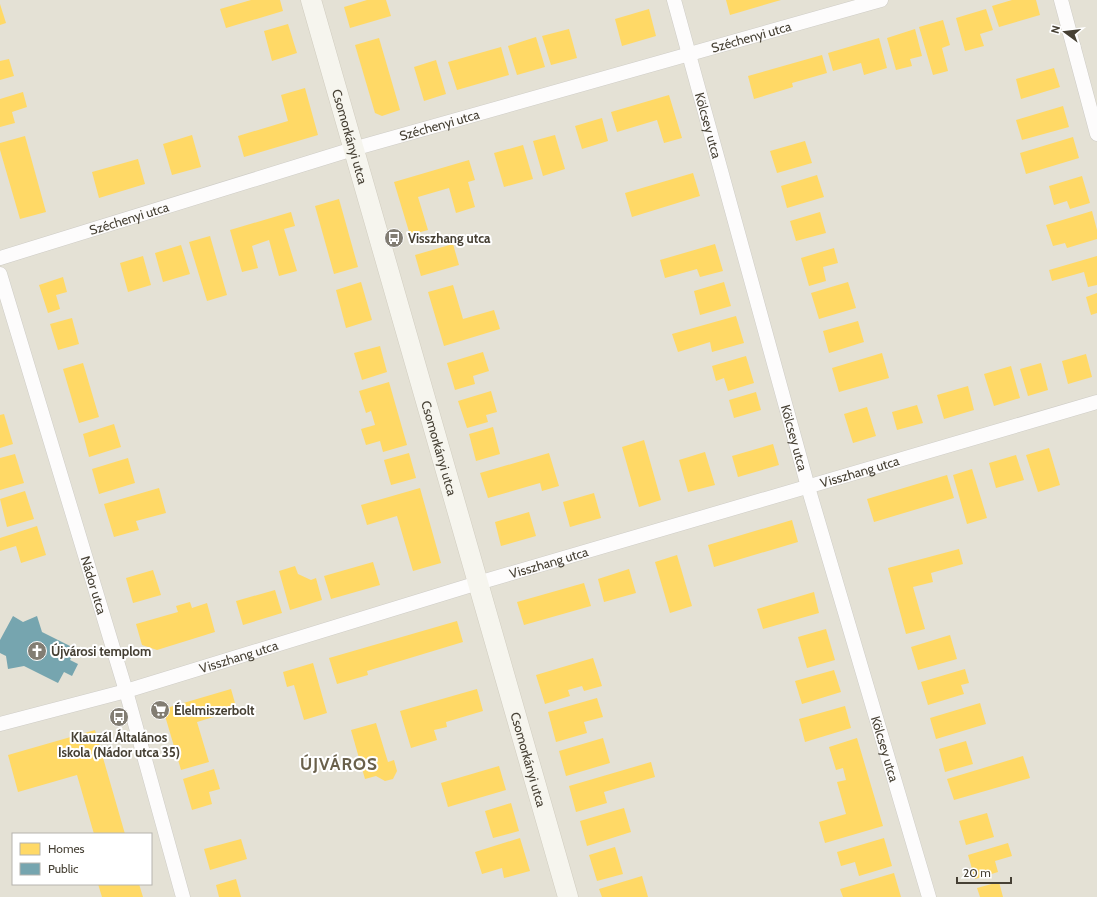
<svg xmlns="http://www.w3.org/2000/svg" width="1097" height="897" viewBox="0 0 1097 897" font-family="Cabin,sans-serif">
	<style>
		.residential { fill: #e4e1d5; fill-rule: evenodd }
		.homes { fill: #ffd966 }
		.public { fill: #76a5af }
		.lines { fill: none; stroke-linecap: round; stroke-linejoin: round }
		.street-casing { stroke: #ceccc6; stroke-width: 15 }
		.secondary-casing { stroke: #d0ccbf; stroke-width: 21 }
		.street { stroke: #fdfcfc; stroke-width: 14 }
		.secondary { stroke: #f6f5ee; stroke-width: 20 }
		.labels { text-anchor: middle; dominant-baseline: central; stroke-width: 4; stroke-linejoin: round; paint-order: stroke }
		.street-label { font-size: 13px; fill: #464034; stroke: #fff }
		.poi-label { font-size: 13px; font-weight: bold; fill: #464034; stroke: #fff; text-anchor: start }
		.district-label { font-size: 17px; font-weight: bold; letter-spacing: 1px; fill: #69604b; stroke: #fff }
	</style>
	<rect width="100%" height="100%" fill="#f0eee8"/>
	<!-- residential -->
	<path class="residential" d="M0,0H1097V897H0ZM13,834H151V884H13Z"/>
	<!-- homes -->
	<g class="homes">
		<path d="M251,0H280L283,11L226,28L220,9Z"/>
		<path d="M367,0H386L391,16L350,28L344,7Z"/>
		<path d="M726,0H781L730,15Z"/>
		<path d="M1012,0H1036L1040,15L999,27L992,6Z"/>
		<path d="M0,4L6,23L0,25Z"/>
		<path d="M649,9L656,36L622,46L615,19Z"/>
		<path d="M986,9L993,30L980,34L984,46L965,51L956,18Z"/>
		<path d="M943,20L950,45L942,48L948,71L933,75L919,27Z"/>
		<path d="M288,24L297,53L272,61L264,31Z"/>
		<path d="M569,29L577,58L551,65L542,36Z"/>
		<path d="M915,29L922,56L910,59L912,66L896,70L887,38Z"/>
		<path d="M536,37L545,67L517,75L508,46Z"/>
		<path d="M379,38L400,110L382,116L375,113L355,45Z"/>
		<path d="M879,38L887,68L864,75L861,63L833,71L828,53Z"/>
		<path d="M501,47L509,75L457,90L448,62Z"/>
		<path d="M822,55L827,73L792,83L793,87L754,99L748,76Z"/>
		<path d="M9,59L14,76L0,80V61Z"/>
		<path d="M436,60L446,94L424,101L414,67Z"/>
		<path d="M1054,68L1060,87L1021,99L1016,79Z"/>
		<path d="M305,88L318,135L244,157L238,136L288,121L281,95Z"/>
		<path d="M23,92L27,107L12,112L15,123L0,127V99Z"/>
		<path d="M669,95L682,138L664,143L657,120L617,132L611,112Z"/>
		<path d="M1063,106L1069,127L1022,140L1016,120Z"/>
		<path d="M602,118L608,141L582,149L575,126Z"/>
		<path d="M192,135L201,167L172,175L163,144Z"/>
		<path d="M555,135L565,169L543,176L533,141Z"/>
		<path d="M25,136L46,212L20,219L0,150V143Z"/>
		<path d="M1073,137L1079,158L1026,174L1020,153Z"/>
		<path d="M805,141L812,163L777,173L770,151Z"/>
		<path d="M523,145L533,179L504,187L494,153Z"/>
		<path d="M138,159L145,184L99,198L92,172Z"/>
		<path d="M469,160L475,180L468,182L475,207L456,213L449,188L418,197L428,230L410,235L394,182Z"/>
		<path d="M693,173L700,196L632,217L625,193Z"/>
		<path d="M817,175L824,197L787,208L781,186Z"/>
		<path d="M1082,176L1090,203L1070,209L1067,201L1054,205L1049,186Z"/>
		<path d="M339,199L358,267L334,274L315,206Z"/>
		<path d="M1092,211L1097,230V239L1067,248L1065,243L1053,246L1046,225Z"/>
		<path d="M291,212L295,226L284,229L297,271L279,276L269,240L252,246L258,268L242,272L230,230Z"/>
		<path d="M820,212L826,233L796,241L790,221Z"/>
		<path d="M210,236L227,295L207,301L189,242Z"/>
		<path d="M453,244L459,265L421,276L415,255Z"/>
		<path d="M715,244L723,271L700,277L697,269L665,278L660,260Z"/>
		<path d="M181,245L190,274L163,282L155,253Z"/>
		<path d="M834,248L838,263L823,267L826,281L809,286L801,258Z"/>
		<path d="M143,256L151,285L128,292L120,263Z"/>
		<path d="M1097,256V285L1088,287L1084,272L1052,281L1049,270Z"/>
		<path d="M63,277L67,292L56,295L60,309L48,313L39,285Z"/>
		<path d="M361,282L372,320L346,328L336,290Z"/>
		<path d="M724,282L731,306L700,315L694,291Z"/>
		<path d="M848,282L856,308L819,319L811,293Z"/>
		<path d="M453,285L463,319L494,310L500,329L444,346L428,292Z"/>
		<path d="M1097,293V313L1091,315L1086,297Z"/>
		<path d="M736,316L744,343L712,352L710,342L678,352L672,334Z"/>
		<path d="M72,318L79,344L58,350L50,324Z"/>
		<path d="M858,321L864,342L829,353L823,331Z"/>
		<path d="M380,346L387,372L362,380L354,353Z"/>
		<path d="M483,352L489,371L473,376L475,384L455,390L447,363Z"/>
		<path d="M882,353L889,378L839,392L832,368Z"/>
		<path d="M1086,354L1092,377L1068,384L1062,361Z"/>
		<path d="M746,356L754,383L728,391L724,378L716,381L712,366Z"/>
		<path d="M83,363L99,417L79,423L63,369Z"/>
		<path d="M1041,363L1048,390L1028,396L1020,369Z"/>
		<path d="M1011,366L1020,398L994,406L984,374Z"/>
		<path d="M389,382L407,445L383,452L380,441L366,445L361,429L375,425L371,411L366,413L359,391Z"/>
		<path d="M968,386L974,410L944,419L937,395Z"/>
		<path d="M491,391L497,412L486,415L488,422L467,428L458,401Z"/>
		<path d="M756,392L761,410L734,418L729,400Z"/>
		<path d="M917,405L923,423L897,430L892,412Z"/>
		<path d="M867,407L876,436L853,443L844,414Z"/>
		<path d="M4,414L13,444L0,448V415Z"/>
		<path d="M114,424L121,447L89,457L83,434Z"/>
		<path d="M493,427L500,454L476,461L469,434Z"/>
		<path d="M644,440L661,500L639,507L622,447Z"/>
		<path d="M773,444L779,465L738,477L732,456Z"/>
		<path d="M1049,448L1060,485L1038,492L1026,455Z"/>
		<path d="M705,452L715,485L688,492L679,460Z"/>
		<path d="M409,453L416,478L391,485L384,460Z"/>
		<path d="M549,453L559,486L542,491L540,483L488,498L480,473Z"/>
		<path d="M15,454L24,483L0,490V458Z"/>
		<path d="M1016,455L1024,480L996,488L989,463Z"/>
		<path d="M128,458L135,483L99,494L92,469Z"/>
		<path d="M972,469L987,518L967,524L953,475Z"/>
		<path d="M947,475L954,498L874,522L867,499Z"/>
		<path d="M159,488L166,513L136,521L139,530L114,537L104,504Z"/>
		<path d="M420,488L441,563L413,571L397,516L367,525L361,505Z"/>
		<path d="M25,491L34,519L7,527L0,499Z"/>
		<path d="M594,493L601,518L570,527L563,502Z"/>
		<path d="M529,512L536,536L501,546L495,522Z"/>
		<path d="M792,520L798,542L714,567L708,545Z"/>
		<path d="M37,526L46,555L21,563L16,546L0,551V538Z"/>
		<path d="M959,549L963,564L931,573L933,582L913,587L925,629L906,634L888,568Z"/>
		<path d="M677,555L692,606L670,613L655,562Z"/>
		<path d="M373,562L380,585L331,599L324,576Z"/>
		<path d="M295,566L298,574L311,580L316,578L322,600L290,610L279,571Z"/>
		<path d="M629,569L636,593L604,602L598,579Z"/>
		<path d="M153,570L161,595L133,603L126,578Z"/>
		<path d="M584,583L591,606L524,625L517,602Z"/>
		<path d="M275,590L282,613L243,625L236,601Z"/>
		<path d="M814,592L819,613L763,629L757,609Z"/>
		<path d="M190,602L192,608L207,603L215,632L157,650L142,645L136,624L178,612L176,606Z"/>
		<path d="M457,621L463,642L367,671L368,675L337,684L329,658Z"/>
		<path d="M826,629L835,660L807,668L798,637Z"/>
		<path d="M950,635L957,659L918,670L911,647Z"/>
		<path d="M593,658L602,686L584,691L582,686L568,690L570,696L545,704L536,675Z"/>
		<path d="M313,663L327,713L304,720L294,685L287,687L283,672Z"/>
		<path d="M965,669L969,683L961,685L964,694L928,705L921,682Z"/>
		<path d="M834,670L841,692L802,704L795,681Z"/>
		<path d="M231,689L237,710L197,722L209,762L181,770L163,709Z"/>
		<path d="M477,689L483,711L446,722L447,727L434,730L437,740L411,748L400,711Z"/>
		<path d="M597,698L603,717L584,722L587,733L556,742L548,712Z"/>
		<path d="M980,703L986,724L936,739L930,718Z"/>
		<path d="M845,706L851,728L805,742L799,719Z"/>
		<path d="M376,723L388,762L394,760L397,771L393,779L385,781L376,776L365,779L351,730Z"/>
		<path d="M95,730L125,834H94L77,775L18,792L8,755Z"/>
		<path d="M603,738L610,763L566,776L559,751Z"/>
		<path d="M857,738L883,826L825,843L819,822L846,814L837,782L846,780L843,768L836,770L829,747Z"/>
		<path d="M966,741L973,764L945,772L939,749Z"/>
		<path d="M1023,756L1030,778L954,800L947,779Z"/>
		<path d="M651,762L655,777L604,792L607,803L576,812L569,786Z"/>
		<path d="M499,766L506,790L448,807L441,783Z"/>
		<path d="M214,769L220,789L209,792L212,804L192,810L183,779Z"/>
		<path d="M511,803L519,831L493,838L485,811Z"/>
		<path d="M624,808L631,832L587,846L580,821Z"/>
		<path d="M987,813L994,837L966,845L959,821Z"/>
		<path d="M520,838L530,871L504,878L502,868L482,874L475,852Z"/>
		<path d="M884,838L892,866L859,876L855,862L841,866L837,852Z"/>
		<path d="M241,839L247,859L210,870L204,849Z"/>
		<path d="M1008,843L1012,856L995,861L998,872L975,879L968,855Z"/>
		<path d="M615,847L623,874L597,881L589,855Z"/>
		<path d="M894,873L901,897H843L840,889Z"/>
		<path d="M642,876L648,897H602L599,889Z"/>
		<path d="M236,879L241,897H219L216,885Z"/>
		<path d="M999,882L1003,897H980L977,888Z"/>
		<path d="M98,884H139L143,897H102Z"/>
	</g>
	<!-- public -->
	<path class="public" d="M13,616L23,622L37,616L42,632L76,649L70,660L78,664L72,676L64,672L58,683L24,666L8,669L6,656L0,653V640Z"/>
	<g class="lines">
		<defs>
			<g id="street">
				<path id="s1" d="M674,0L808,487L929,897"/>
				<path d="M1061,0L1097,134"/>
				<path id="s2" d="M0,258L353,149L881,0"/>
				<path id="s3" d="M0,274L126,691L183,897"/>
				<path id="s4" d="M0,724L126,691L478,583L1097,402"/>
			</g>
			<g id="secondary">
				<path id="s5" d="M311,0L568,897"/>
			</g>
		</defs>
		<!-- street casing -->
		<use href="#street" class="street-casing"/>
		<!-- secondary casing -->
		<use href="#secondary" class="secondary-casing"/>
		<!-- street -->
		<use href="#street" class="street"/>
		<!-- secondary -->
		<use href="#secondary" class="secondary"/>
	</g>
	<!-- icons -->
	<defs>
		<symbol id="bus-disc" viewBox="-11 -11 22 22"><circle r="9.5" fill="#827d73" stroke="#fff"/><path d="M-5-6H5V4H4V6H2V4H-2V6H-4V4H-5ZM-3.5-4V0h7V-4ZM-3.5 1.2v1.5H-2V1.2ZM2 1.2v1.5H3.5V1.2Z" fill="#fff"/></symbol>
		<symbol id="church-disc" viewBox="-11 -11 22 22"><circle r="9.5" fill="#827d73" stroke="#fff"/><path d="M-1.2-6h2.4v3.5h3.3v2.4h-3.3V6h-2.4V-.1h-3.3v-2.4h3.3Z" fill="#fff"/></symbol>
		<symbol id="supermarket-disc" viewBox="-11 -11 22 22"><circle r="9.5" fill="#827d73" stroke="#fff"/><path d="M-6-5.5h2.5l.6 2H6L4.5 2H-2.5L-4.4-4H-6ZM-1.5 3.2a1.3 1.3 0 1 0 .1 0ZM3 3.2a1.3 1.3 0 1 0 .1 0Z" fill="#fff"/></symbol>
	</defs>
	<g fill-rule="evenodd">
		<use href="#bus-disc" x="383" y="227" width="22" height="22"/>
		<use href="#church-disc" x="26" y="640" width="22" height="22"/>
		<use href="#supermarket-disc" x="149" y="699" width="22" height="22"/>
		<use href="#bus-disc" x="108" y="706" width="22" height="22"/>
	</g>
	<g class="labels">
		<!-- street labels -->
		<g class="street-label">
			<text stroke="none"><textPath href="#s2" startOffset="783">Széchenyi utca</textPath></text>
			<text stroke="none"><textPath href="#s2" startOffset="459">Széchenyi utca</textPath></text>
			<text stroke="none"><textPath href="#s1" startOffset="130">Kölcsey utca</textPath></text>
			<text stroke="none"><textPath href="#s5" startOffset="142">Csomorkányi utca</textPath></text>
			<text stroke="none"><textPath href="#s2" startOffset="135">Széchenyi utca</textPath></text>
			<text stroke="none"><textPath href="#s1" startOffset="454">Kölcsey utca</textPath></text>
			<text stroke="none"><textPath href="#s5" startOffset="466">Csomorkányi utca</textPath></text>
			<text stroke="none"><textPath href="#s4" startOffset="896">Visszhang utca</textPath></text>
			<text stroke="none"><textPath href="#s4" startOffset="572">Visszhang utca</textPath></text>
			<text stroke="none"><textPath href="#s3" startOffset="325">Nádor utca</textPath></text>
			<text stroke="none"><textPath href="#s4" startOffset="248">Visszhang utca</textPath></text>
			<text stroke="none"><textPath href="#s1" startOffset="778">Kölcsey utca</textPath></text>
			<text stroke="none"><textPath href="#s5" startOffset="790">Csomorkányi utca</textPath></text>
		</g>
		<!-- poi labels -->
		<g class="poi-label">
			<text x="408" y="238">Visszhang utca</text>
			<text x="51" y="651">Újvárosi templom</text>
			<text x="174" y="710">Élelmiszerbolt</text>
			<text x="119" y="737" text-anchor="middle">Klauzál Általános<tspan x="119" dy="15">Iskola (Nádor utca 35)</tspan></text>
		</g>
		<!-- district labels -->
		<g class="district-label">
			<text x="339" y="764">ÚJVÁROS</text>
		</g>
	</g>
	<!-- legend -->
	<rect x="12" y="833" width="140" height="52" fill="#ffffff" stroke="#b5b3ae"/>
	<rect x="20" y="843" width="20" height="12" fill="#ffd966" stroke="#b5b3ae"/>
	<text x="48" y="853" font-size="12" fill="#464034">Homes</text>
	<rect x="20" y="863" width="20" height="12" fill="#76a5af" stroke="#b5b3ae"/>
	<text x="48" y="873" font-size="12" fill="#464034">Public</text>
	<!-- north arrow -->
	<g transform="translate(1065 32) rotate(285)" stroke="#ffffff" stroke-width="3" paint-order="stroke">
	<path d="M0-3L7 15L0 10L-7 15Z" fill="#464034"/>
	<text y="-6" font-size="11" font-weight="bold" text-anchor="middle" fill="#464034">N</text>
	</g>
	<!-- scale -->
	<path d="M957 877v6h54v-6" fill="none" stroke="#464034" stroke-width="2"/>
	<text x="963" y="877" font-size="12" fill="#464034" stroke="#ffffff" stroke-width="3" paint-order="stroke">20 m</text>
</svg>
